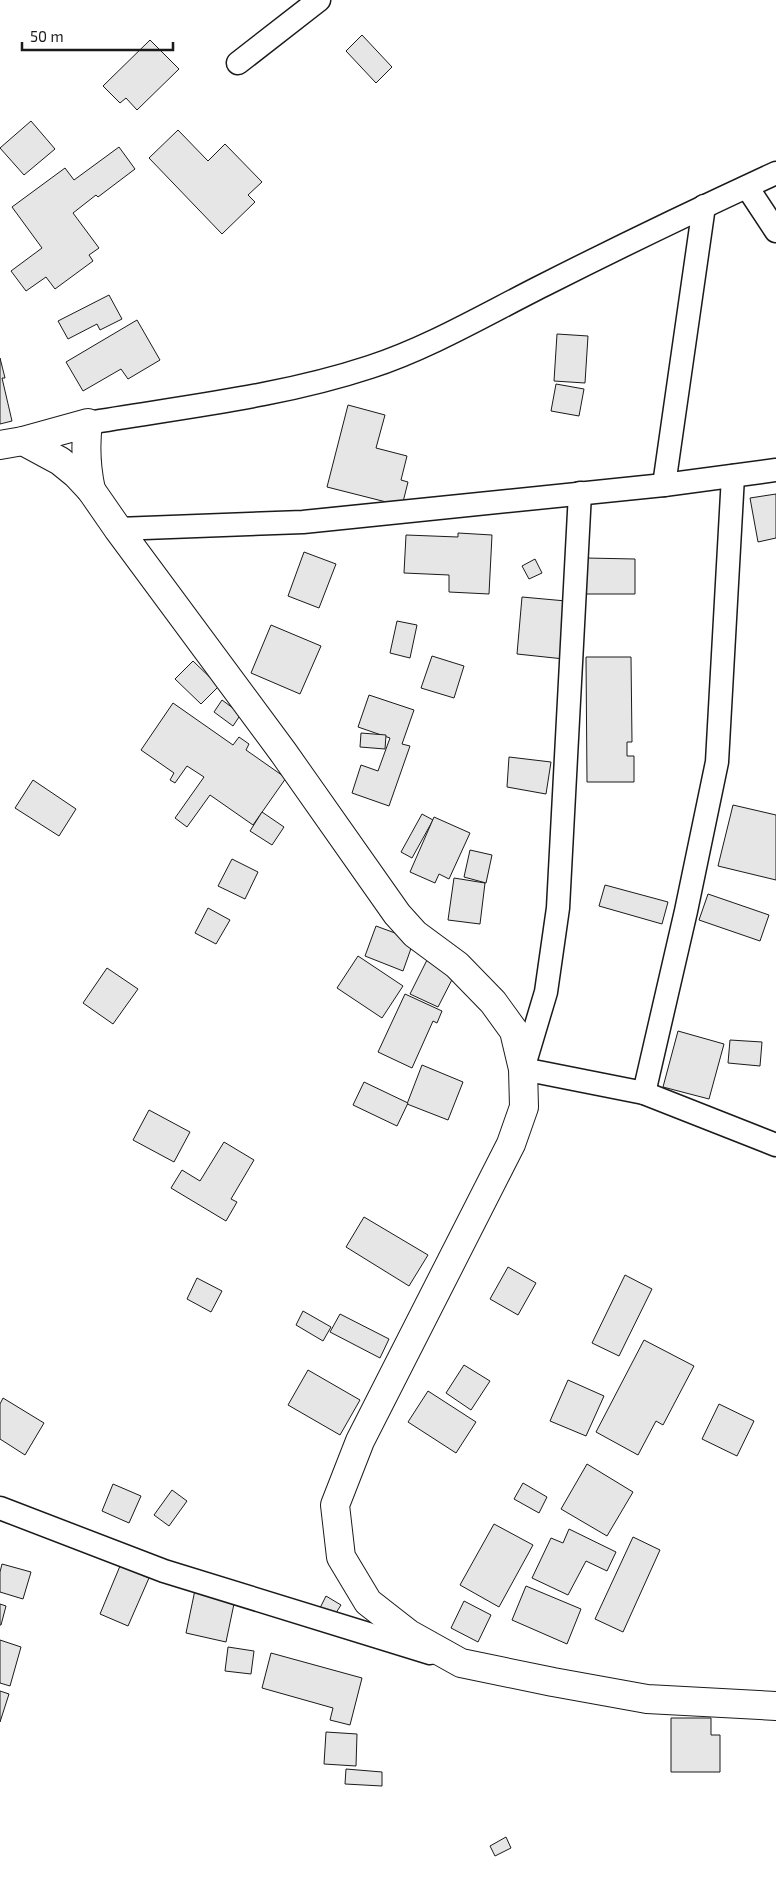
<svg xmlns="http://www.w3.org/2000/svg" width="776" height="1880" viewBox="0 0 776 1880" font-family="'Exo 2',sans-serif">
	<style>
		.building { fill: #e6e6e6; stroke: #1a1a1a }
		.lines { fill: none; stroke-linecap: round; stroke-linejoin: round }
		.minor-casing { stroke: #1a1a1a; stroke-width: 25 }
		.major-casing { stroke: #1a1a1a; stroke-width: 30 }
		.minor { stroke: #fff; stroke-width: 22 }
		.major { stroke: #fff; stroke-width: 28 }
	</style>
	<rect width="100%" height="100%" fill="#fff"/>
	<!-- building -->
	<g class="building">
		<path d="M362,35L392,67L376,83L346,51Z"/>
		<path d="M150,40L179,69L137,110L126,98L120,103L103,86Z"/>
		<path d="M31,121L55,149L24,175L0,148Z"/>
		<path d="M178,130L208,161L225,144L262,182L248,195L255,202L222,234L149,158Z"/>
		<path d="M119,147L135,169L98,197L96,195L73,213L99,248L89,255L93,261L55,289L46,277L26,291L11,271L42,248L12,207L65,168L74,180Z"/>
		<path d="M109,295L122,319L100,330L97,324L68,339L58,321Z"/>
		<path d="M137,320L160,360L128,379L121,369L83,391L66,362Z"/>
		<path d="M557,334L588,336L585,383L554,381Z"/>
		<path d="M0,358L5,378H2L12,421L0,424Z"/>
		<path d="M556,384L584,389L579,416L551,411Z"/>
		<path d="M348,405L385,415L376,448L407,456L401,480L408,482L402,506L327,487Z"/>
		<path d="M776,494V538L758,542L750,498Z"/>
		<path d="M458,533L492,535L489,594L449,592V575L404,573L406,535L458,537Z"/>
		<path d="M304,552L336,564L319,608L288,596Z"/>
		<path d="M586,558L635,559V594H586Z"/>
		<path d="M535,559L542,573L529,579L522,566Z"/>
		<path d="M522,597L566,601L564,659L517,654Z"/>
		<path d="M397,621L417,625L410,658L390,653Z"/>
		<path d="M271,625L321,646L300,694L251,673Z"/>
		<path d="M432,656L464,666L454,698L421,688Z"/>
		<path d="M586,657H631L632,742H627V756H634V782H587Z"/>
		<path d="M193,661L219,686L201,704L175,679Z"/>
		<path d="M369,695L414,710L402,744L410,746L389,806L352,793L361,765L378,771L390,738L358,727Z"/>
		<path d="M222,700L241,714L233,726L214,712Z"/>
		<path d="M173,703L233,745L239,737L249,744L246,750L286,778L253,825L210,795L187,827L175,818L204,777L187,766L175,783L170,780L174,773L141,750Z"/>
		<path d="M361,733L386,735L385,749L360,747Z"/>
		<path d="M509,757L551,762L546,794L507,787Z"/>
		<path d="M33,780L76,809L59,836L15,808Z"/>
		<path d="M733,805L776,815V880L718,866Z"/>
		<path d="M262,812L284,827L272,845L250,831Z"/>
		<path d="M422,814L433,820L412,858L401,852Z"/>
		<path d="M434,817L470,833L449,879L439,874L435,883L410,872Z"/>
		<path d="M470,850L492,855L486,883L464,877Z"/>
		<path d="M232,859L258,872L245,899L218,886Z"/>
		<path d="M454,878L485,883L480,924L448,920Z"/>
		<path d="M605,885L668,902L662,924L599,906Z"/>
		<path d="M708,894L769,915L760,941L699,920Z"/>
		<path d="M208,908L230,920L216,944L195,933Z"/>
		<path d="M376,926L414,940L403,971L365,956Z"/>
		<path d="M358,956L403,986L382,1018L337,988Z"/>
		<path d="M429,956L457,970L438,1007L410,994Z"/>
		<path d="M107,968L138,989L113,1024L83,1003Z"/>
		<path d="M405,994L442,1011L437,1023L433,1021L412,1068L378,1052Z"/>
		<path d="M678,1031L724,1044L709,1099L663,1087Z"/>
		<path d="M730,1040L762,1042L760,1066L728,1063Z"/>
		<path d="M422,1065L463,1082L448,1120L407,1104Z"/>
		<path d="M364,1082L408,1103L397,1126L353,1105Z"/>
		<path d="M149,1110L190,1132L174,1162L133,1140Z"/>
		<path d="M224,1142L254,1160L231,1199L237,1202L226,1221L171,1188L182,1170L200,1181Z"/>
		<path d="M364,1217L428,1255L409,1286L346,1247Z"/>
		<path d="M508,1267L536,1283L518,1315L490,1299Z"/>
		<path d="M625,1275L652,1289L619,1356L592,1343Z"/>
		<path d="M197,1278L222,1291L211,1312L187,1299Z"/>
		<path d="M303,1311L331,1327L323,1341L296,1325Z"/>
		<path d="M340,1314L389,1339L380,1358L330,1332Z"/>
		<path d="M644,1340L694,1366L663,1425L656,1421L638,1455L596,1432Z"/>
		<path d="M464,1365L490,1381L471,1410L446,1393Z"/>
		<path d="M308,1370L360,1400L340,1435L288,1405Z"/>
		<path d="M568,1380L604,1396L586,1436L550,1421Z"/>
		<path d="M428,1391L476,1422L456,1453L408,1422Z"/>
		<path d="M3,1398L44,1423L25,1455L0,1439V1404Z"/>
		<path d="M719,1404L754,1421L737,1456L702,1439Z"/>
		<path d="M587,1464L633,1492L607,1536L561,1509Z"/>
		<path d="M523,1483L547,1497L539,1513L514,1499Z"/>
		<path d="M113,1484L141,1496L129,1523L102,1511Z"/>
		<path d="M172,1490L187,1501L169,1526L154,1515Z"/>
		<path d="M494,1524L533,1545L499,1607L460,1585Z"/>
		<path d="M569,1529L616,1552L607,1571L586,1561L568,1595L532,1578L551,1538L563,1543Z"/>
		<path d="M633,1537L660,1550L623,1632L595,1619Z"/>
		<path d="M2,1564L31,1572L23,1599L0,1592V1572Z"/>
		<path d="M120,1566L149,1578L128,1626L100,1614Z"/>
		<path d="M526,1586L581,1609L567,1644L512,1620Z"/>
		<path d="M195,1590L235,1599L226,1642L186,1633Z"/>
		<path d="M326,1596L341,1605L334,1616L320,1608Z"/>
		<path d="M464,1601L491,1615L478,1642L451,1628Z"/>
		<path d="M0,1604L6,1606L1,1625H0Z"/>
		<path d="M0,1640L21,1647L10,1686L0,1683Z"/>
		<path d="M228,1647L254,1651L251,1674L225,1671Z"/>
		<path d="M271,1653L362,1678L350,1725L330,1720L333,1708L262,1688Z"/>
		<path d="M0,1691L9,1694L0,1722Z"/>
		<path d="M671,1718H711V1735H720V1772H671Z"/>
		<path d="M326,1732L357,1734L356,1766L324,1764Z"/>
		<path d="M346,1769L382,1772V1786L345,1784Z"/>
		<path d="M506,1837L511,1848L495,1856L490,1846Z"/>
	</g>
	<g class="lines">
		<defs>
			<g id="minor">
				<path d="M238,63L319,0"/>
				<path d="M747,187L776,231"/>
				<path d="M88,423C182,407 279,397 370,367C429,348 488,313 544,285C621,246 698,209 776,173"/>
				<path d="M664,485L704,206"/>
				<path d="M580,493L558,908L546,992L523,1069L644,1093L776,1145"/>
				<path d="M118,529L303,522L664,485L776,470"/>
				<path d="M644,1093L686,911L717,762L733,476"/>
				<path d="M0,1508L164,1571L430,1653"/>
			</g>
			<g id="major">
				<path d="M23,441L60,461L76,474L91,490L118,529L283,752L397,914L415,934L457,965L493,1002L514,1031L523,1069L524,1107L511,1144L360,1441L335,1505L341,1557L368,1602L409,1634L461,1663L553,1682L647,1699L776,1706"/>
				<path d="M0,445L23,441L88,423C85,446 86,467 91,490"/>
			</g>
		</defs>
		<!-- minor casing -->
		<use href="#minor" class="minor-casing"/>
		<!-- major casing -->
		<use href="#major" class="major-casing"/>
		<!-- minor -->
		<use href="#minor" class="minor"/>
		<!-- major -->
		<use href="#major" class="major"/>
	</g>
	<!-- scale -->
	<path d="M22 42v8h151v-8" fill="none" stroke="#1a1a1a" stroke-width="2.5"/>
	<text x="30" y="42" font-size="15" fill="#1a1a1a" stroke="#ffffff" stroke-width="4" paint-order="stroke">50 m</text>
</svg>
